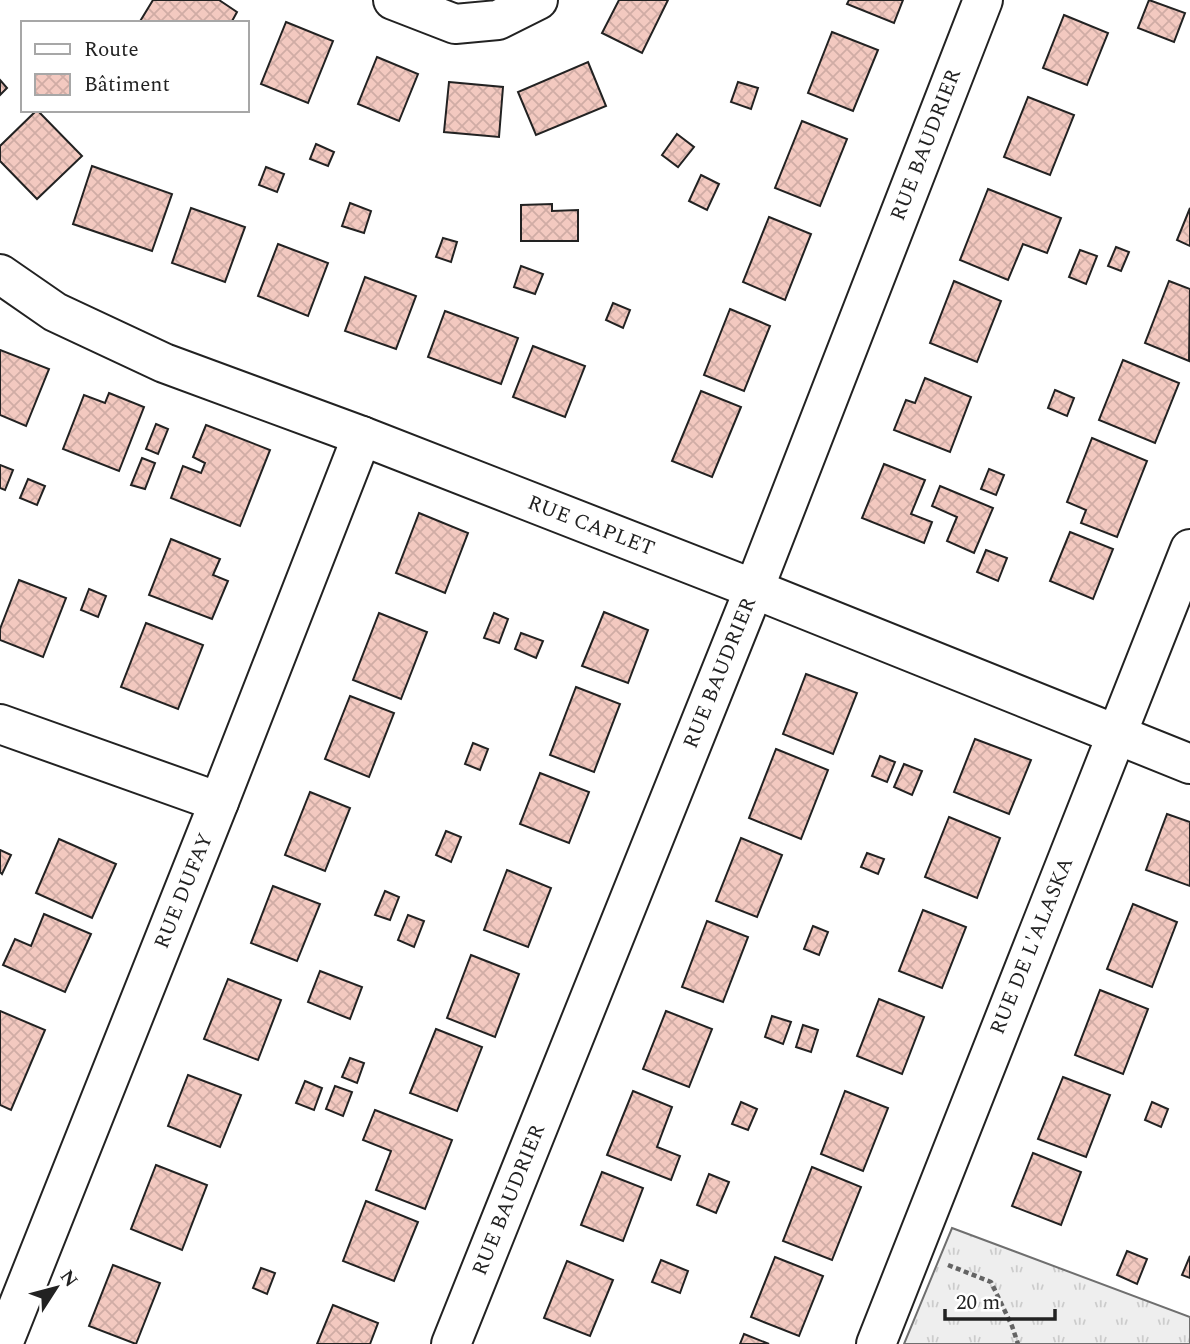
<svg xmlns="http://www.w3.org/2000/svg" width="1190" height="1344" viewBox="0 0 1190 1344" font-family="Spectral,serif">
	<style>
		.grass { fill: url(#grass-tufts); stroke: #6f6f6f; stroke-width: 2 }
		.building { fill: url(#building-cross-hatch); stroke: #222; stroke-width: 2 }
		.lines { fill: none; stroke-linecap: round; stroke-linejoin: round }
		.minor-casing { stroke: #222; stroke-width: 42 }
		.path { stroke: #646464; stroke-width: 4.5; stroke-dasharray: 5 3.5; stroke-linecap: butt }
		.minor { stroke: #fff; stroke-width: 38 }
		.labels { text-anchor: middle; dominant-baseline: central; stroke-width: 5; stroke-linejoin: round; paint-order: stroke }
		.street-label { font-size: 21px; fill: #222; stroke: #fff }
	</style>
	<defs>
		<pattern id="grass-tufts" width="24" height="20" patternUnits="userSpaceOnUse" patternTransform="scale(1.75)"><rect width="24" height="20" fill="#eee"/><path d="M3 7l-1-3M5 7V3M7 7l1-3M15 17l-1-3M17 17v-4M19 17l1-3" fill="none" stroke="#ccc"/></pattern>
		<pattern id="building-cross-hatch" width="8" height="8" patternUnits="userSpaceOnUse" patternTransform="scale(1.75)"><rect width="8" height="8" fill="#f3c9c0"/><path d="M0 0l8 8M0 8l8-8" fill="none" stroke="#d0aca5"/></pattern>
	</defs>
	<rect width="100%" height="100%" fill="#fff"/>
	<!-- grass -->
	<path class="grass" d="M952,1228L1190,1317V1344H904Z"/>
	<!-- building -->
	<g class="building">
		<path d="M153,0H219L237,12L231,23H139Z"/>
		<path d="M619,0H668L642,53L602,33Z"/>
		<path d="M849,0H903L894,23L847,4Z"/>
		<path d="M1149,0L1185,13L1174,42L1138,28Z"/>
		<path d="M1064,15L1108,33L1087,85L1043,68Z"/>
		<path d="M286,22L333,41L308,103L261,84Z"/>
		<path d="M832,32L878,50L853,111L808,93Z"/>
		<path d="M377,57L418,74L399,121L358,104Z"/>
		<path d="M588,62L606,106L536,135L518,92Z"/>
		<path d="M0,80L7,88L0,95Z"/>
		<path d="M449,82L503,87L499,137L444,132Z"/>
		<path d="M738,82L758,88L751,109L731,102Z"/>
		<path d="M1028,97L1074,115L1050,175L1004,157Z"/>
		<path d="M37,110L82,156L37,199L0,161V146Z"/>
		<path d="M802,121L847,139L820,206L775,188Z"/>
		<path d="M677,134L694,147L678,167L662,155Z"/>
		<path d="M316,144L334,152L328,166L310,159Z"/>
		<path d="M92,166L172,194L152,251L73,224Z"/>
		<path d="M266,167L284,174L277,192L259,185Z"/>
		<path d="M701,175L719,184L707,210L689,201Z"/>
		<path d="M988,189L1061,218L1047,253L1023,244L1008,280L960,260Z"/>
		<path d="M350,203L371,211L364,233L342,226Z"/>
		<path d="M552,204V211L578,210V241H521V205Z"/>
		<path d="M191,208L245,227L225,282L172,263Z"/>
		<path d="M1190,208V246L1177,240Z"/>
		<path d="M769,217L811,234L785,300L743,282Z"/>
		<path d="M443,238L457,242L451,262L436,257Z"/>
		<path d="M278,244L328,263L308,316L258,296Z"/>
		<path d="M1116,247L1129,252L1121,271L1108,266Z"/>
		<path d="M1080,250L1097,256L1086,284L1069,277Z"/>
		<path d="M521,266L543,274L535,294L514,287Z"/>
		<path d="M365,277L416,296L396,349L345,331Z"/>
		<path d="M954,281L1001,301L977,362L930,343Z"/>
		<path d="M1169,281L1190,289L1189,361L1145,343Z"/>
		<path d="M613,303L630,310L623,328L606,320Z"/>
		<path d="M730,309L770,326L744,391L704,375Z"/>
		<path d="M445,311L518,338L501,384L428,357Z"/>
		<path d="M533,346L585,366L565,417L513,397Z"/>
		<path d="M0,350L49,369L26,426L0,415Z"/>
		<path d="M1123,360L1179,383L1155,443L1099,420Z"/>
		<path d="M925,378L971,397L950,452L894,430L906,400L915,403Z"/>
		<path d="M1055,390L1074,398L1067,416L1048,408Z"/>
		<path d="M701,391L741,407L712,477L672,461Z"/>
		<path d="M109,393L144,407L119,471L63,449L84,395L105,403Z"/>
		<path d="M156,424L168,429L158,454L146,449Z"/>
		<path d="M206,425L270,450L240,526L171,498L183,466L201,473L205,463L193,457Z"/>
		<path d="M1092,438L1147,461L1117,537L1081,523L1086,510L1067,502Z"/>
		<path d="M142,458L155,463L145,489L131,485Z"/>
		<path d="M884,464L925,480L911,514L932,522L924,543L862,518Z"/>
		<path d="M0,465L13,470L5,490L0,488Z"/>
		<path d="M989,469L1004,475L996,495L981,489Z"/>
		<path d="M28,479L45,486L37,505L20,498Z"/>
		<path d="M940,486L993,508L974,553L947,541L957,517L932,506Z"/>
		<path d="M419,513L468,533L445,593L396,573Z"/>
		<path d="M1070,532L1113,549L1093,599L1050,581Z"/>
		<path d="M171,539L220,559L213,575L228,581L212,619L149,595Z"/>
		<path d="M986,550L1007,558L998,581L977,572Z"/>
		<path d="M19,580L66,598L43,657L0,640V629Z"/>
		<path d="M89,589L106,596L98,617L81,610Z"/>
		<path d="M604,612L648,630L628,683L582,666Z"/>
		<path d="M379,613L427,632L401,699L353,680Z"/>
		<path d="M494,613L508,619L499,643L484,638Z"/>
		<path d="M146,623L203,645L178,709L121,687Z"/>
		<path d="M521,633L543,641L536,658L515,649Z"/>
		<path d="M806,674L857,693L833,754L783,734Z"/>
		<path d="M576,687L620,704L594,772L550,755Z"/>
		<path d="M350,696L394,713L369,777L325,759Z"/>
		<path d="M975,739L1031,760L1009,814L954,792Z"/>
		<path d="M473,743L488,749L480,770L465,764Z"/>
		<path d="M776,749L828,770L801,839L749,818Z"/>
		<path d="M880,756L895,762L887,782L872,776Z"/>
		<path d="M904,764L922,771L912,795L894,787Z"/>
		<path d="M540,773L589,792L569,843L520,824Z"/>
		<path d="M310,792L350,808L325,871L285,855Z"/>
		<path d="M1167,814L1190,822V886L1146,870Z"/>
		<path d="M949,817L1000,838L977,898L925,877Z"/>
		<path d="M446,831L461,837L451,862L436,855Z"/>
		<path d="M741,838L782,855L757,917L716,901Z"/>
		<path d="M59,839L116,864L92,918L36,893Z"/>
		<path d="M0,850L11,855L2,874L0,872Z"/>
		<path d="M867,853L884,859L878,874L861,867Z"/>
		<path d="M507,870L551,888L528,947L484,930Z"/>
		<path d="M273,886L320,904L297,961L251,943Z"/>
		<path d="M385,891L399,897L390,920L375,915Z"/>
		<path d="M1133,904L1177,922L1152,987L1107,969Z"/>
		<path d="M923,910L966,927L942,988L899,971Z"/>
		<path d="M44,914L91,934L65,992L3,965L15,939L31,946Z"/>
		<path d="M408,915L424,921L414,947L398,940Z"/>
		<path d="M707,921L748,937L723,1002L682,987Z"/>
		<path d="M813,926L828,932L819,955L804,949Z"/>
		<path d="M471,955L519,974L495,1037L447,1018Z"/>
		<path d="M320,971L362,987L350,1019L308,1002Z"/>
		<path d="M228,979L281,1000L258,1060L204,1039Z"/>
		<path d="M1100,990L1148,1009L1123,1074L1075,1055Z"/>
		<path d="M879,999L924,1017L902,1074L857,1056Z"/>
		<path d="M0,1011L45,1030L11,1110L0,1105Z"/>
		<path d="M666,1011L712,1029L689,1087L643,1069Z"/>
		<path d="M772,1016L791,1022L783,1044L765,1037Z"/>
		<path d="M803,1025L818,1030L811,1052L796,1047Z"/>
		<path d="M436,1029L482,1047L457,1111L410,1093Z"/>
		<path d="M350,1058L364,1063L357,1083L342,1077Z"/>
		<path d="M188,1075L241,1095L220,1147L168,1126Z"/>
		<path d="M1063,1077L1110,1095L1086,1157L1038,1139Z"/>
		<path d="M305,1081L322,1088L314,1110L296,1103Z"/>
		<path d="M335,1086L352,1092L343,1116L326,1109Z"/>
		<path d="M633,1091L672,1107L657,1147L680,1156L671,1180L607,1155Z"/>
		<path d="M845,1091L888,1108L863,1171L821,1154Z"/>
		<path d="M741,1102L757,1109L748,1130L732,1124Z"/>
		<path d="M1152,1102L1168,1109L1161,1127L1145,1120Z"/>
		<path d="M375,1110L452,1140L425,1209L376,1190L391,1151L363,1140Z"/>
		<path d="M1033,1153L1081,1172L1061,1225L1012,1206Z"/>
		<path d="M156,1165L207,1185L182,1250L131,1229Z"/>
		<path d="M812,1167L861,1187L832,1260L783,1241Z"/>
		<path d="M602,1172L643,1188L623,1241L581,1225Z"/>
		<path d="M709,1174L729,1182L716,1213L697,1205Z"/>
		<path d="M366,1201L418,1222L394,1281L343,1261Z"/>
		<path d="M1127,1251L1147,1259L1137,1284L1117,1275Z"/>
		<path d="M1190,1256V1278L1182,1275Z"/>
		<path d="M775,1257L823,1276L799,1336L751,1317Z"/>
		<path d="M661,1260L688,1271L680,1293L652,1282Z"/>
		<path d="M567,1261L613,1280L590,1336L544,1318Z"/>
		<path d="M113,1265L160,1283L136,1344L89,1326Z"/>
		<path d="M261,1268L275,1273L267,1294L253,1288Z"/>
		<path d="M333,1305L378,1323L370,1344H317Z"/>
		<path d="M744,1334L769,1344H740Z"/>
	</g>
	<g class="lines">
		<defs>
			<g id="minor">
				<path d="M393,0L455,24L498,20L538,0"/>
				<path d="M0,274L55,312L164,363L362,436L754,589L1190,764"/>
				<path d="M0,724L219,802"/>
				<path d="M3,1344L219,802L362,436"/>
				<path d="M451,1344L754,589L983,0"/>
				<path d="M876,1344L1190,549"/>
			</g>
		</defs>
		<!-- minor casing -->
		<use href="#minor" class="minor-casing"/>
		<!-- path -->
		<path class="path" d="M948,1265L991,1282L1012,1326L1018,1344"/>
		<!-- minor -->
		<use href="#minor" class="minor"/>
	</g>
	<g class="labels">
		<!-- street labels -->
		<g class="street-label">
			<text transform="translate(926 145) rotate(-69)">RUE BAUDRIER</text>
			<text transform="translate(591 526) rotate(21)">RUE CAPLET</text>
			<text transform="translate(720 673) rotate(-68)">RUE BAUDRIER</text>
			<text transform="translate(184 891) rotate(-68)">RUE DUFAY</text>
			<text transform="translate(1032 946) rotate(-68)">RUE DE L'ALASKA</text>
			<text transform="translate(509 1200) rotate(-68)">RUE BAUDRIER</text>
		</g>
	</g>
	<!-- legend -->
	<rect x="21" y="21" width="228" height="91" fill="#ffffff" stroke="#a7a7a7" stroke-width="2"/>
	<rect x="35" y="44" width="35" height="10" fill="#ffffff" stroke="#a7a7a7" stroke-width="2"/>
	<text x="84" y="56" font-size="21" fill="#222222">Route</text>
	<rect x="35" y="74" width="35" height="21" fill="url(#building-cross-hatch)" stroke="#a7a7a7" stroke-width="2"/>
	<text x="84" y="91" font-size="21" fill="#222222">Bâtiment</text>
	<!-- north arrow -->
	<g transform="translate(56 1288) rotate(54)" stroke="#ffffff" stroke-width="5" paint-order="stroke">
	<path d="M0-5L12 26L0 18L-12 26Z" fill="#222222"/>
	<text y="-10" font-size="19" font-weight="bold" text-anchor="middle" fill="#222222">N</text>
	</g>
	<!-- scale -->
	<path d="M945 1309v10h110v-10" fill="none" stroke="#222222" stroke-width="3.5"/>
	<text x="956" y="1309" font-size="21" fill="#222222" stroke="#ffffff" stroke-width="5" paint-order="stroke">20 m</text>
</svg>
